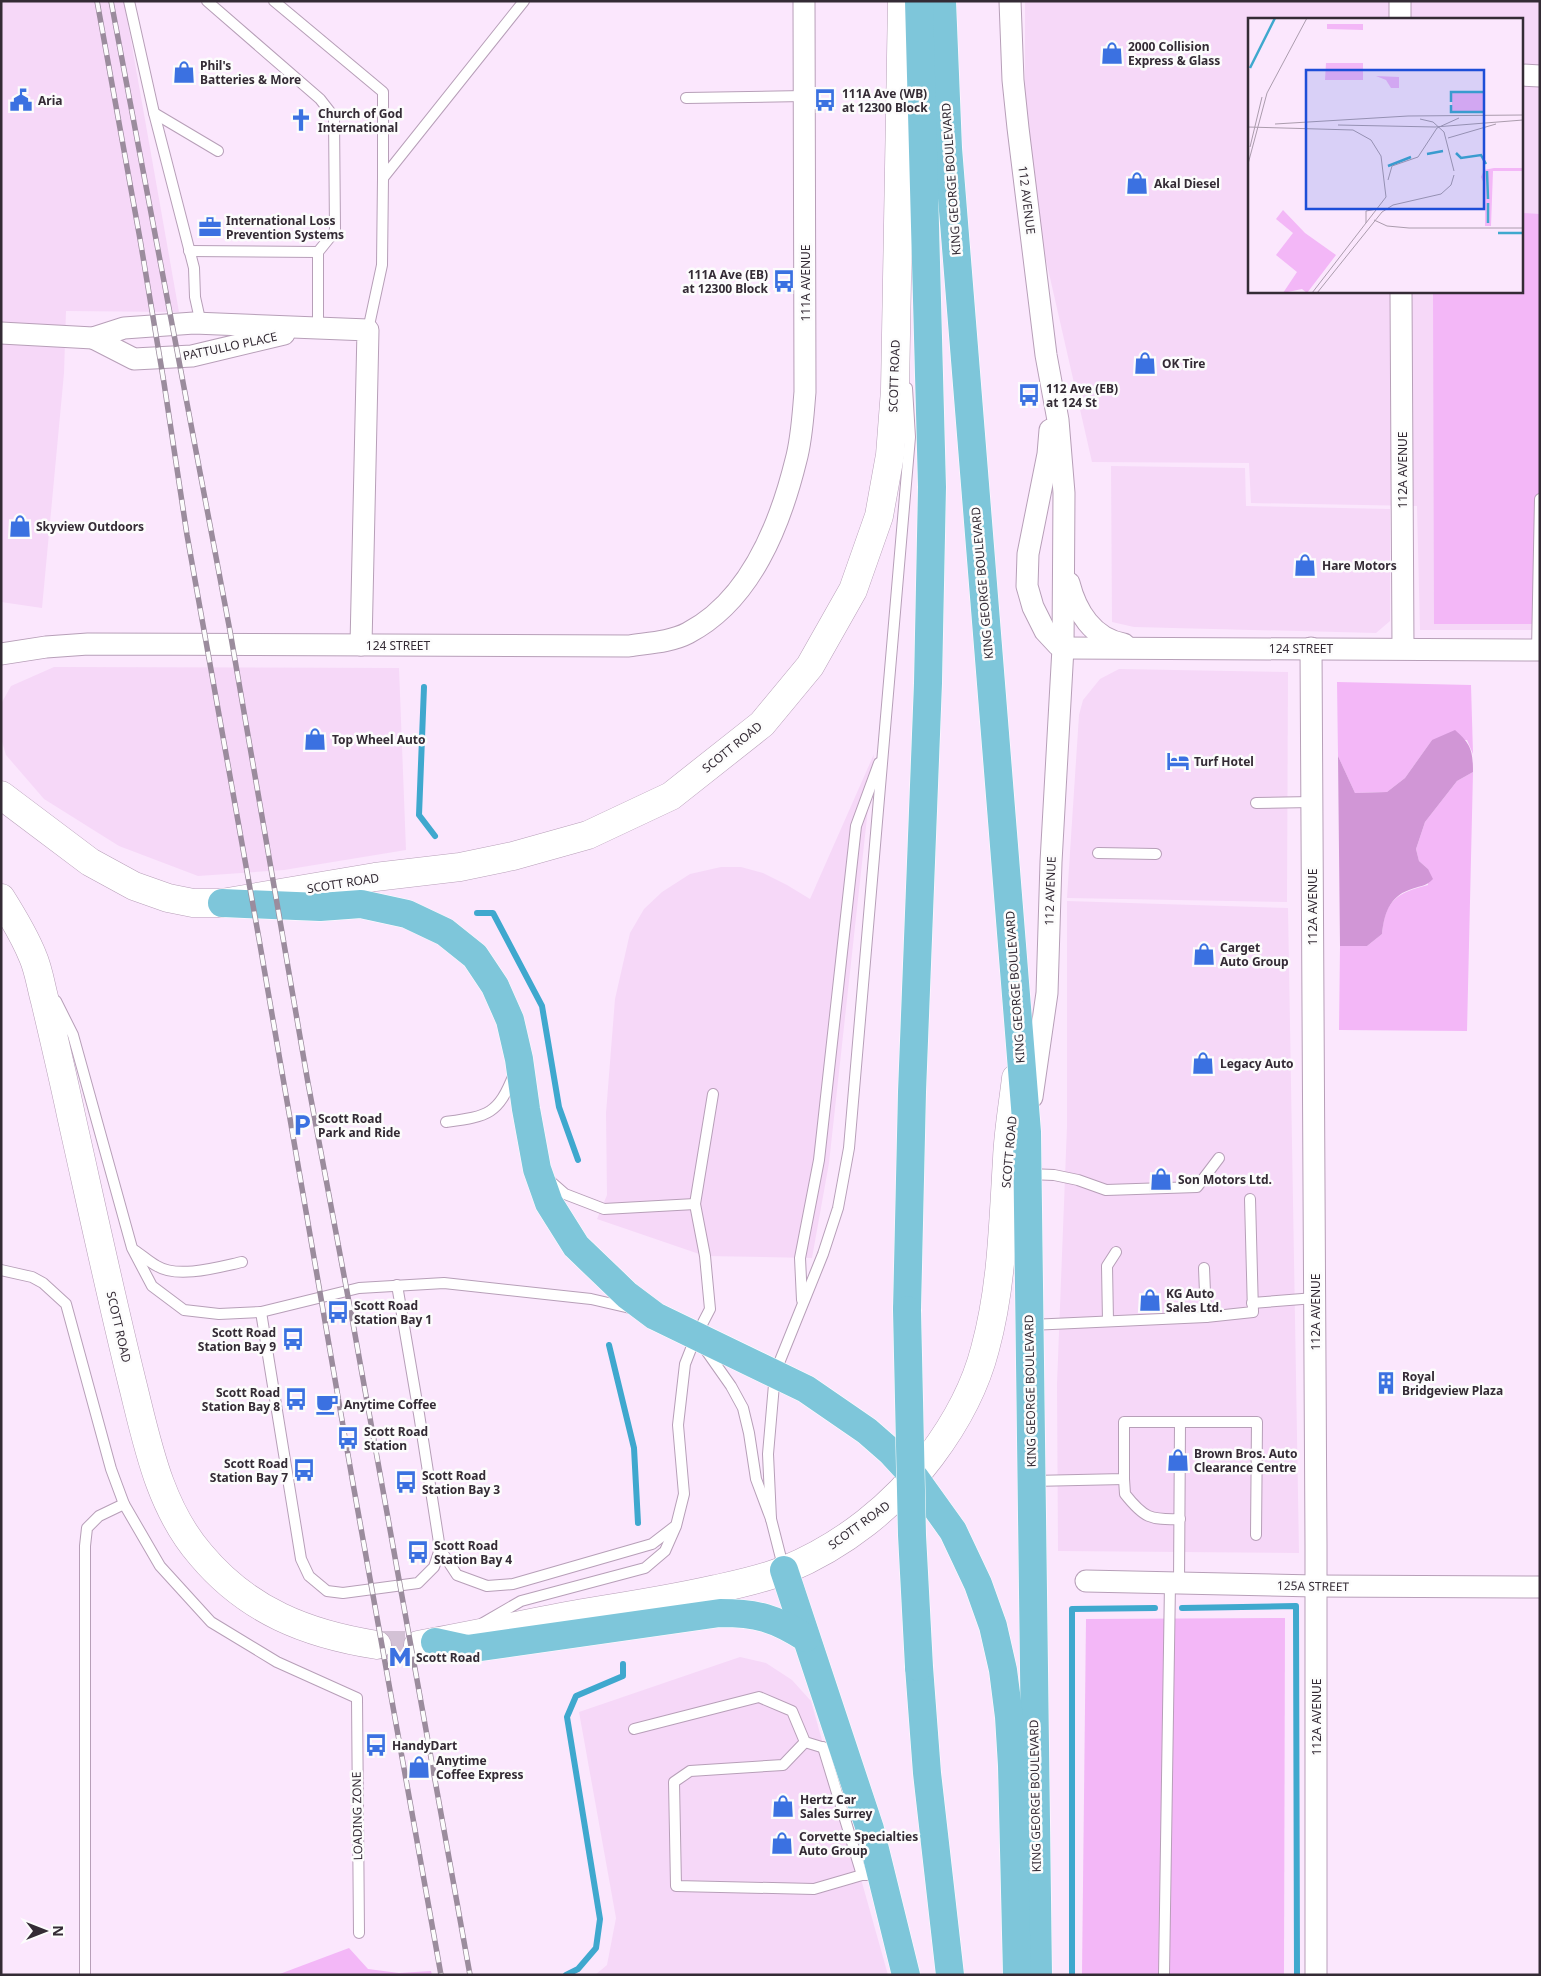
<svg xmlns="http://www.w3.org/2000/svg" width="1541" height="1976" viewBox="0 0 1541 1976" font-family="'Noto Sans',sans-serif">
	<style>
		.built { fill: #f6d8f8; fill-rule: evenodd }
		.green { fill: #f3b7f7 }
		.forest { fill: #d196d6 }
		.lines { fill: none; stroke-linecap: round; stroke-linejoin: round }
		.stream { stroke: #3fa8ce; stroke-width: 6 }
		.secondary-tunnel { stroke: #d3c1d5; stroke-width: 28; stroke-dasharray: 28 14; stroke-linecap: butt }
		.service-casing { stroke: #b79fb8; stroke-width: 12 }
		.minor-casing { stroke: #b79fb8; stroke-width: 23 }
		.secondary-casing { stroke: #b79fb8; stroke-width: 29 }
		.primary-casing { stroke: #fff; stroke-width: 29 }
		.service { stroke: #fff; stroke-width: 10 }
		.minor { stroke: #fff; stroke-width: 21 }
		.secondary { stroke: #fff; stroke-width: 28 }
		.primary { stroke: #7ec6da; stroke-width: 28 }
		.rail-casing { stroke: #9b8c9d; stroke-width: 5.5 }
		.rail { stroke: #fcfcfc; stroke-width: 4; stroke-dasharray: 11; stroke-linecap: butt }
		.primary-bridge-casing { stroke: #fff; stroke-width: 29; stroke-linecap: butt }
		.primary-bridge { stroke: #7ec6da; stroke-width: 28 }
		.labels { text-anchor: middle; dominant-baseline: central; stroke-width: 5; stroke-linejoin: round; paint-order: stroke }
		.poi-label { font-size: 12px; font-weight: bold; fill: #342b35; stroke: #fcfcfc; text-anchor: start }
		.street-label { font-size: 12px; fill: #342b35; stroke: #fcfcfc }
		.inset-river { fill: none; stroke: #3fa8ce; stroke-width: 2.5 }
		.inset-road { fill: none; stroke: #ab9cad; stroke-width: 1 }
		.view { fill: #1d4ed8; fill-opacity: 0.15; stroke: #1d4ed8; stroke-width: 2.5 }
		.inset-edge { fill: none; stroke: #342b35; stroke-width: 2.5 }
	</style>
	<rect width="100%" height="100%" fill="#fbe7fd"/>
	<!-- built -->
	<g class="built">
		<path d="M1,1H124L179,312L66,311L64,373L42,608L1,602Z"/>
		<path d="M1025,1H1540V630H1420L1417,506L1251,503L1249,463L1092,462L1025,168ZM1250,19H1522V291H1250Z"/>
		<path d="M1111,466L1245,468L1246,506L1390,509V621L1376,633L1134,627L1112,622Z"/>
		<path d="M54,667L399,668L406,850L284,870L198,876L119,846L44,799L6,755L1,738V704L11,686Z"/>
		<path d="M1119,669L1288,672L1287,902L1067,898L1079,715L1083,700L1100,679Z"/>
		<path d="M874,754L829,1163L812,1258L705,1256L597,1219L607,1195L606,1113L615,999L630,933L644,909L662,892L690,874L721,867H741L763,873L787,885L810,899Z"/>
		<path d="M1067,901L1288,908L1299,1553L1058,1551L1057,1384L1067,1126Z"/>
		<path d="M740,1657L766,1663L792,1680L811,1701L888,1975H595L607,1965L616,1918L579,1712Z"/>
	</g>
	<!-- green -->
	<g class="green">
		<path d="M1522,213L1540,214V624H1434L1433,291H1522Z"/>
		<path d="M1337,682L1471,685L1473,754L1467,740H1432L1405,778L1387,792L1355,793L1338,756Z"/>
		<path d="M1473,772L1467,1031L1339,1030L1340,946H1367L1382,934C1385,900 1397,893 1428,885V869L1419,861L1416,849L1425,822L1457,781Z"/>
		<path d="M1285,1618L1284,1975L1082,1974L1086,1619Z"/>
		<path d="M349,1948L368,1969L399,1973L431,1971L432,1975H277Z"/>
	</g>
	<!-- forest -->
	<path class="forest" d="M1455,730C1471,744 1473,751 1473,772L1457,781L1425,822L1416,849L1419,861L1428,869L1433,879C1426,887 1418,886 1409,890C1389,897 1384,915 1382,934L1367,946H1340L1338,756L1355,793L1387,792L1405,778L1432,740Z"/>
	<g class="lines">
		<!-- stream -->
		<g class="stream">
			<path d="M424,687L419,815L435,836"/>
			<path d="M477,913H493L542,1006L559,1107L578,1160"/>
			<path d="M609,1345L634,1448L638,1523"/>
			<path d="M1182,1608L1296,1606L1297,1975"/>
			<path d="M566,1975L578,1969L596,1948L600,1919L567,1717L576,1696L623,1676V1664"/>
			<path d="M1072,1975V1609L1155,1608"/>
		</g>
		<!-- secondary-tunnel -->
		<path class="secondary-tunnel" d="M377,1645H418"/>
		<defs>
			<g id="service">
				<path d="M129,1L154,113L194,268L195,297L201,324"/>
				<path d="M207,1L320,99L334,117L335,231L318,252V328"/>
				<path d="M274,1L383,92V178"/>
				<path d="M686,98L804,96"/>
				<path d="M154,113L218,151"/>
				<path d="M189,251L318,252"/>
				<path d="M368,330L382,265L383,178L524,1"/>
				<path d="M1537,650L1540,499"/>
				<path d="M1256,803L1312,802"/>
				<path d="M1098,853L1156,854"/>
				<path d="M56,1001L73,1035L132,1248L152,1286L184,1310L219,1314L261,1312L359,1288L444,1283L591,1299L630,1308"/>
				<path d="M446,1122C488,1116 498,1115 514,1074"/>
				<path d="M1029,1174L1054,1175L1078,1180L1106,1190L1197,1187L1219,1158"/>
				<path d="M549,1180L565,1194L604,1209L695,1204"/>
				<path d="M134,1250C142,1255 149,1262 157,1266C178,1279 219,1267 242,1262"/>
				<path d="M1204,1268L1206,1317"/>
				<path d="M1,1270L32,1277L43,1283L66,1304L111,1469L124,1504L160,1566L211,1622L277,1662L357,1698L359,1933"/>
				<path d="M397,1285L419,1414L440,1549L457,1575L487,1586L513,1584L652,1544L674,1527"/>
				<path d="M802,1300L800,1258L819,1160L856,826L879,763"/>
				<path d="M1252,1303L1315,1298"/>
				<path d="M261,1312L301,1559L309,1576L327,1591L343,1593L418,1583L434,1567L440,1549"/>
				<path d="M1108,1321L1107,1266L1116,1252"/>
				<path d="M1030,1325L1206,1317L1253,1312L1250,1199"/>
				<path d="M705,1349L731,1386L743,1408L749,1433L756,1479L771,1519L784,1570"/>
				<path d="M1124,1479L1125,1494C1144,1518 1150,1520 1180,1519"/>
				<path d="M1032,1481L1124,1479V1422H1257L1256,1535"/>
				<path d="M771,1519L768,1454L775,1373L823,1254L838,1208L849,1148L910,437L907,388"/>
				<path d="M1179,1584L1180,1422"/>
				<path d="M483,1623L521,1601L645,1568L665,1551L676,1526L684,1494L678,1425L685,1364L696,1336L710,1309L705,1256L695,1204L713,1094"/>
				<path d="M634,1729L759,1697L792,1711L805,1742L841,1753"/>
				<path d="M805,1742L783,1765L690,1771L674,1782L676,1886L814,1889L862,1875"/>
				<path d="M823,1747L862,1875H867"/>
				<path d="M85,1975V1546L87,1528L99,1516L124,1504"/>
				<path d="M1164,1975L1170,1583"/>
			</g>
			<g id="minor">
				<path d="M1010,1L1013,80L1018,128L1046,355L1058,420L1064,493L1063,648L1051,862L1047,993L1032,1097"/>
				<path d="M1400,1V19"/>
				<path d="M1522,75L1540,76"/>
				<path d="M1401,291L1403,648"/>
				<path d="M1,333L93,338L124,328L194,323L368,330L361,645"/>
				<path d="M93,338L134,359L192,356L284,334"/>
				<path d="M1050,430L1048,454L1028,554L1027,586L1033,607L1045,631L1058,645L1063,648"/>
				<path d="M1069,583C1076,611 1093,639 1124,644"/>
				<path d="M1063,648L1540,650"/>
				<path d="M1311,648L1316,1545V1975"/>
				<path d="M1,654L46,647L88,644L629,646C648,643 671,642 688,633C751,600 780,525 796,460C802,438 803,414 805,392L804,1"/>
				<path d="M1086,1581L1315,1586L1540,1587"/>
			</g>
			<g id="secondary">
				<path d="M1,795L90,862L134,886L168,898L193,903H222L375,877L460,867L513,856L588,835L671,796L762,724L810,666L853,590L879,516L890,455L895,390L902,1"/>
				<path d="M1,898C13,917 25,937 33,957C39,971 41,987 45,1001C54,1039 63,1077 71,1115C91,1204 110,1293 132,1382C147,1442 159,1507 201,1555C248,1611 307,1634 377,1645"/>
				<path d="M418,1645C473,1635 528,1623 583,1613C628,1606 672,1599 716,1589C739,1584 763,1579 785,1570C843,1546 894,1506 931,1456C955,1424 975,1388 985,1349C1002,1287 1003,1223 1007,1159C1008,1132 1013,1104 1016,1078"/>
			</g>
			<g id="primary">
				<path d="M942,1L948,148L1027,1132L1038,1975"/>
				<path d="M222,903L320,907L361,904L407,914L445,932L475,956L495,986L510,1020L519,1059L526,1109L537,1169L549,1203L576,1246L627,1295L655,1316L806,1389L867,1431L891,1452L915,1478L953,1531L978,1584L993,1626L1003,1670L1009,1717L1012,1766L1017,1975"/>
				<path d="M907,1310L912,1092L928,683L932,487L919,1"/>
				<path d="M784,1570L870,1829L906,1975"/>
				<path d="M435,1642L467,1649L720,1613C757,1613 775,1618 806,1638"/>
				<path d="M919,1667L927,1773L950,1975"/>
			</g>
		</defs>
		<!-- service casing -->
		<use href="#service" class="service-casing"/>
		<!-- minor casing -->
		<use href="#minor" class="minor-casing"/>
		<!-- secondary casing -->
		<use href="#secondary" class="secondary-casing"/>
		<!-- primary casing -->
		<use href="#primary" class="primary-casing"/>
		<!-- service -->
		<use href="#service" class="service"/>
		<!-- minor -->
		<use href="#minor" class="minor"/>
		<!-- secondary -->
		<use href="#secondary" class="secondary"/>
		<!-- primary -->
		<use href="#primary" class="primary"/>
		<defs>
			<g id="rail">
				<path d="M97,1L140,239L164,383L187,535L259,939L352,1478L441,1975"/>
				<path d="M111,1L230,631L308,1083L354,1329L470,1975"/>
			</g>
		</defs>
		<!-- rail casing -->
		<use href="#rail" class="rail-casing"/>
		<!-- rail -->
		<use href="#rail" class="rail"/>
		<defs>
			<path id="primary-bridge" d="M907,1310L912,1535L919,1667"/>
		</defs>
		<!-- primary-bridge casing -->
		<use href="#primary-bridge" class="primary-bridge-casing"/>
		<!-- primary-bridge -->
		<use href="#primary-bridge" class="primary-bridge"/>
	</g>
	<!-- icons -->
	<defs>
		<symbol id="shop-bare" viewBox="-9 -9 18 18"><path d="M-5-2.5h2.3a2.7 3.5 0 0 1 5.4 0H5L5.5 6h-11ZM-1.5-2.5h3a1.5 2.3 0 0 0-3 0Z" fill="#3b71e1" stroke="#fcfcfc" stroke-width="2.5" paint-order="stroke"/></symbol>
		<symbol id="civic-bare" viewBox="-9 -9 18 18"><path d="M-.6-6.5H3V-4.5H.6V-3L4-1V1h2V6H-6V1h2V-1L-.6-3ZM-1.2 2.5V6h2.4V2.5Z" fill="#3b71e1" stroke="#fcfcfc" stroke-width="2.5" paint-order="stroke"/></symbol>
		<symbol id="bus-bare" viewBox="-9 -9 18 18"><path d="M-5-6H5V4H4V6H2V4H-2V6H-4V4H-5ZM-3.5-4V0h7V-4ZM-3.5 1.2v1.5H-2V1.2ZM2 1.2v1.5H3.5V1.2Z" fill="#3b71e1" stroke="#fcfcfc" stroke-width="2.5" paint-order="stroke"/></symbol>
		<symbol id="church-bare" viewBox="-9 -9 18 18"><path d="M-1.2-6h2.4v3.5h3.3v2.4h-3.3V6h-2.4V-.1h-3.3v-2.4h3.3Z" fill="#3b71e1" stroke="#fcfcfc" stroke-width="2.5" paint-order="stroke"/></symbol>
		<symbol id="office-bare" viewBox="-9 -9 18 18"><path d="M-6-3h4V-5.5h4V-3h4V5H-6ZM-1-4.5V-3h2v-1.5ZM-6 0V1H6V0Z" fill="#3b71e1" stroke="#fcfcfc" stroke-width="2.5" paint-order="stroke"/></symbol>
		<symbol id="hotel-bare" viewBox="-9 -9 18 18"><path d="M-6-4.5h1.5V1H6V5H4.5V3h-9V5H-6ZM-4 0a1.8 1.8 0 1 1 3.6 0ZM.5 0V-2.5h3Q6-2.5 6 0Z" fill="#3b71e1" stroke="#fcfcfc" stroke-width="2.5" paint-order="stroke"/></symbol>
		<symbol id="parking-bare" viewBox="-9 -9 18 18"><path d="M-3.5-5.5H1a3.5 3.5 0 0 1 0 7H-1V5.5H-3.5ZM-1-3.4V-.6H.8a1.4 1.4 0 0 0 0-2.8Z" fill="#3b71e1" stroke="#fcfcfc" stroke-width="2.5" paint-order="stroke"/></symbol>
		<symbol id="building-bare" viewBox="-9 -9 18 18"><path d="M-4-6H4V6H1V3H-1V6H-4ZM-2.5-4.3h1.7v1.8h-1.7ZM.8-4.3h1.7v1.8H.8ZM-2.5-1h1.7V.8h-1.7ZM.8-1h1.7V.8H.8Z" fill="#3b71e1" stroke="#fcfcfc" stroke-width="2.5" paint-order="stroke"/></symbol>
		<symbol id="cafe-bare" viewBox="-9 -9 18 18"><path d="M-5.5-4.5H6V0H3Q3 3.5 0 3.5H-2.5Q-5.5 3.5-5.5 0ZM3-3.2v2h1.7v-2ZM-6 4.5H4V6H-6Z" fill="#3b71e1" stroke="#fcfcfc" stroke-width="2.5" paint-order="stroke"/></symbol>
		<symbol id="metro-bare" viewBox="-9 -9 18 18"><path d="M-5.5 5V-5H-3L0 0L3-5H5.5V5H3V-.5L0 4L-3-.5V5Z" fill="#3b71e1" stroke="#fcfcfc" stroke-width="2.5" paint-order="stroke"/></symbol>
	</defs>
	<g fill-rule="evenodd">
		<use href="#shop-bare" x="1096" y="37" width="32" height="32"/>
		<use href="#shop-bare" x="168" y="56" width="32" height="32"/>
		<use href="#civic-bare" x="5" y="84" width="32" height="32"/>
		<use href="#bus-bare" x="809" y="84" width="32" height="32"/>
		<use href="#church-bare" x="285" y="104" width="32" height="32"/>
		<use href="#shop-bare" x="1121" y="167" width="32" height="32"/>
		<use href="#office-bare" x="194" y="211" width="32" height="32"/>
		<use href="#bus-bare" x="768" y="265" width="32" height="32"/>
		<use href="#shop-bare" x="1129" y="347" width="32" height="32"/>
		<use href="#bus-bare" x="1013" y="379" width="32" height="32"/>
		<use href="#shop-bare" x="4" y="510" width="32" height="32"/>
		<use href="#shop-bare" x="1289" y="549" width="32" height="32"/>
		<use href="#shop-bare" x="299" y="723" width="32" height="32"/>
		<use href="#hotel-bare" x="1162" y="745" width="32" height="32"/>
		<use href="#shop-bare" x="1188" y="938" width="32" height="32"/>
		<use href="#shop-bare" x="1187" y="1047" width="32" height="32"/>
		<use href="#parking-bare" x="286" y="1109" width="32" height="32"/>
		<use href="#shop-bare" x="1145" y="1163" width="32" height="32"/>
		<use href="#shop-bare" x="1134" y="1284" width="32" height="32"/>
		<use href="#bus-bare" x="322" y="1296" width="32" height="32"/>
		<use href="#bus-bare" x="277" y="1323" width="32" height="32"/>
		<use href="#building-bare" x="1370" y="1367" width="32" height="32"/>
		<use href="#bus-bare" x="280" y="1383" width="32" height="32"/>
		<use href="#cafe-bare" x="311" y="1388" width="32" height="32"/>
		<use href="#bus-bare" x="332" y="1422" width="32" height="32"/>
		<use href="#shop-bare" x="1162" y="1444" width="32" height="32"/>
		<use href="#bus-bare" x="288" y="1454" width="32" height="32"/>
		<use href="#bus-bare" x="390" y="1466" width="32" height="32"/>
		<use href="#bus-bare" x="402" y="1536" width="32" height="32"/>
		<use href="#metro-bare" x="384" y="1641" width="32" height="32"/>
		<use href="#bus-bare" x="360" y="1729" width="32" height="32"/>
		<use href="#shop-bare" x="403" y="1751" width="32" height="32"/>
		<use href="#shop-bare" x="767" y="1790" width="32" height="32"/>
		<use href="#shop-bare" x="766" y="1827" width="32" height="32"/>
	</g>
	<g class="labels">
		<!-- poi labels -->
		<g class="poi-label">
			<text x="1128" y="46">2000 Collision<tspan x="1128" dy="14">Express &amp; Glass</tspan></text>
			<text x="200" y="65">Phil's<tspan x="200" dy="14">Batteries &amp; More</tspan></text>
			<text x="842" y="93">111A Ave (WB)<tspan x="842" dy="14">at 12300 Block</tspan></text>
			<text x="38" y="100">Aria</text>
			<text x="318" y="113">Church of God<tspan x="318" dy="14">International</tspan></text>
			<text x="1154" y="183">Akal Diesel</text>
			<text x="226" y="220">International Loss<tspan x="226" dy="14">Prevention Systems</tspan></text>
			<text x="768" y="274" text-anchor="end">111A Ave (EB)<tspan x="768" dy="14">at 12300 Block</tspan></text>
			<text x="1162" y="363">OK Tire</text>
			<text x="1046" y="388">112 Ave (EB)<tspan x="1046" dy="14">at 124 St</tspan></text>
			<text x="36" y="526">Skyview Outdoors</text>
			<text x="1322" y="565">Hare Motors</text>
			<text x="332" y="739">Top Wheel Auto</text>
			<text x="1194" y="761">Turf Hotel</text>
			<text x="1220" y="947">Carget<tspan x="1220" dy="14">Auto Group</tspan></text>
			<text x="1220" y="1063">Legacy Auto</text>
			<text x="318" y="1118">Scott Road<tspan x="318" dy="14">Park and Ride</tspan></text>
			<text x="1178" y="1179">Son Motors Ltd.</text>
			<text x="1166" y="1293">KG Auto<tspan x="1166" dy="14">Sales Ltd.</tspan></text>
			<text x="354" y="1305">Scott Road<tspan x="354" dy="14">Station Bay 1</tspan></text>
			<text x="276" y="1332" text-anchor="end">Scott Road<tspan x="276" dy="14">Station Bay 9</tspan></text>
			<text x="1402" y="1376">Royal<tspan x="1402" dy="14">Bridgeview Plaza</tspan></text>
			<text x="280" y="1392" text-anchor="end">Scott Road<tspan x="280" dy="14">Station Bay 8</tspan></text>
			<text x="344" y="1404">Anytime Coffee</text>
			<text x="364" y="1431">Scott Road<tspan x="364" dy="14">Station</tspan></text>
			<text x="1194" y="1453">Brown Bros. Auto<tspan x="1194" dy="14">Clearance Centre</tspan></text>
			<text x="288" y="1463" text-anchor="end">Scott Road<tspan x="288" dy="14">Station Bay 7</tspan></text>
			<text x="422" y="1475">Scott Road<tspan x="422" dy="14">Station Bay 3</tspan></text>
			<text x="434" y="1545">Scott Road<tspan x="434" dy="14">Station Bay 4</tspan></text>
			<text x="416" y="1657">Scott Road</text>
			<text x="392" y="1745">HandyDart</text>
			<text x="436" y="1760">Anytime<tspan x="436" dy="14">Coffee Express</tspan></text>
			<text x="800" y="1799">Hertz Car<tspan x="800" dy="14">Sales Surrey</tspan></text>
			<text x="799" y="1836">Corvette Specialties<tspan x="799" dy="14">Auto Group</tspan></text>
		</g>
		<!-- street labels -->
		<g class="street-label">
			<text transform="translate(951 179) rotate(-94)">KING GEORGE BOULEVARD</text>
			<text transform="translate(1027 200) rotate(83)">112 AVENUE</text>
			<text transform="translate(805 283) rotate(-90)">111A AVENUE</text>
			<text transform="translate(230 346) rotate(-12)">PATTULLO PLACE</text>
			<text transform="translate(894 376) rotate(-88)">SCOTT ROAD</text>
			<text transform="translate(1402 470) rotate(-90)">112A AVENUE</text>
			<text transform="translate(982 583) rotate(-95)">KING GEORGE BOULEVARD</text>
			<text x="398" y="645">124 STREET</text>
			<text x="1301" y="648">124 STREET</text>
			<text transform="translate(732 747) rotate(-39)">SCOTT ROAD</text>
			<text transform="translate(343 883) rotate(-9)">SCOTT ROAD</text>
			<text transform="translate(1050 891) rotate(-88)">112 AVENUE</text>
			<text transform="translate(1312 907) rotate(-90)">112A AVENUE</text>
			<text transform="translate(1015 987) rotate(-94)">KING GEORGE BOULEVARD</text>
			<text transform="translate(1009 1152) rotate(-85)">SCOTT ROAD</text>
			<text transform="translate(1315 1312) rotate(-90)">112A AVENUE</text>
			<text transform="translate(119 1327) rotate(77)">SCOTT ROAD</text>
			<text transform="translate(1030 1391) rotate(-91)">KING GEORGE BOULEVARD</text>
			<text transform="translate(859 1525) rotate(-36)">SCOTT ROAD</text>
			<text transform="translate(1313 1586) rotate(1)">125A STREET</text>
			<text transform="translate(1316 1717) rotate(-90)">112A AVENUE</text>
			<text transform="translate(1035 1796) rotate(-91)">KING GEORGE BOULEVARD</text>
			<text transform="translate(357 1816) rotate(-91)">LOADING ZONE</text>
		</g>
	</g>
	<!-- overview -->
	<g transform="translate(1248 18)">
		<rect width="275" height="275" fill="#fbe7fd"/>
		<path d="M79,6H115V12L79,11ZM78,45H115V62H77ZM128,58L151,59V70H143L138,62ZM204,75H236V93H204ZM246,150H275V153H245L243,208H237V168L233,159L236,152ZM35,192L57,215L88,237L59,275L54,271L35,275L49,254L28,237L45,215L28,201Z" fill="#f3b7f7"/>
		<path class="inset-river" d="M2,50L27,0M203,84V74H236M203,87V94H236M208,135L213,140L233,137L238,146M179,136L195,133M140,148L163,139M239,153L240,181M240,205V185M250,215H275"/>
		<path class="inset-road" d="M172,101L185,104L196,114L206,153M27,106L160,98L275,97M90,107L187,109L275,102M0,109L105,112L123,122L133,138L138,179L64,275M200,120L248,106M2,129L14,79M0,146L19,75L59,0M140,162L144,148L170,139L189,110L211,100M126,202L139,208L161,210H275M118,205V193L129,191M69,275L134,194L145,187L193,176L203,167L206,157"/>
		<path class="view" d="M58,52H236V191H58Z"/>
		<rect width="275" height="275" class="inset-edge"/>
	</g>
	<!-- border -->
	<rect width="1541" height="1976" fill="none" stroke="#342b35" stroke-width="5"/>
	<!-- north arrow -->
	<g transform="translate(45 1931) rotate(90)" stroke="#fcfcfc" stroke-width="4" paint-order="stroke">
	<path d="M0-4L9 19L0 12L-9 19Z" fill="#342b35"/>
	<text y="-8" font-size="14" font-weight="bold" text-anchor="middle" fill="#342b35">N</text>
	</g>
</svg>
